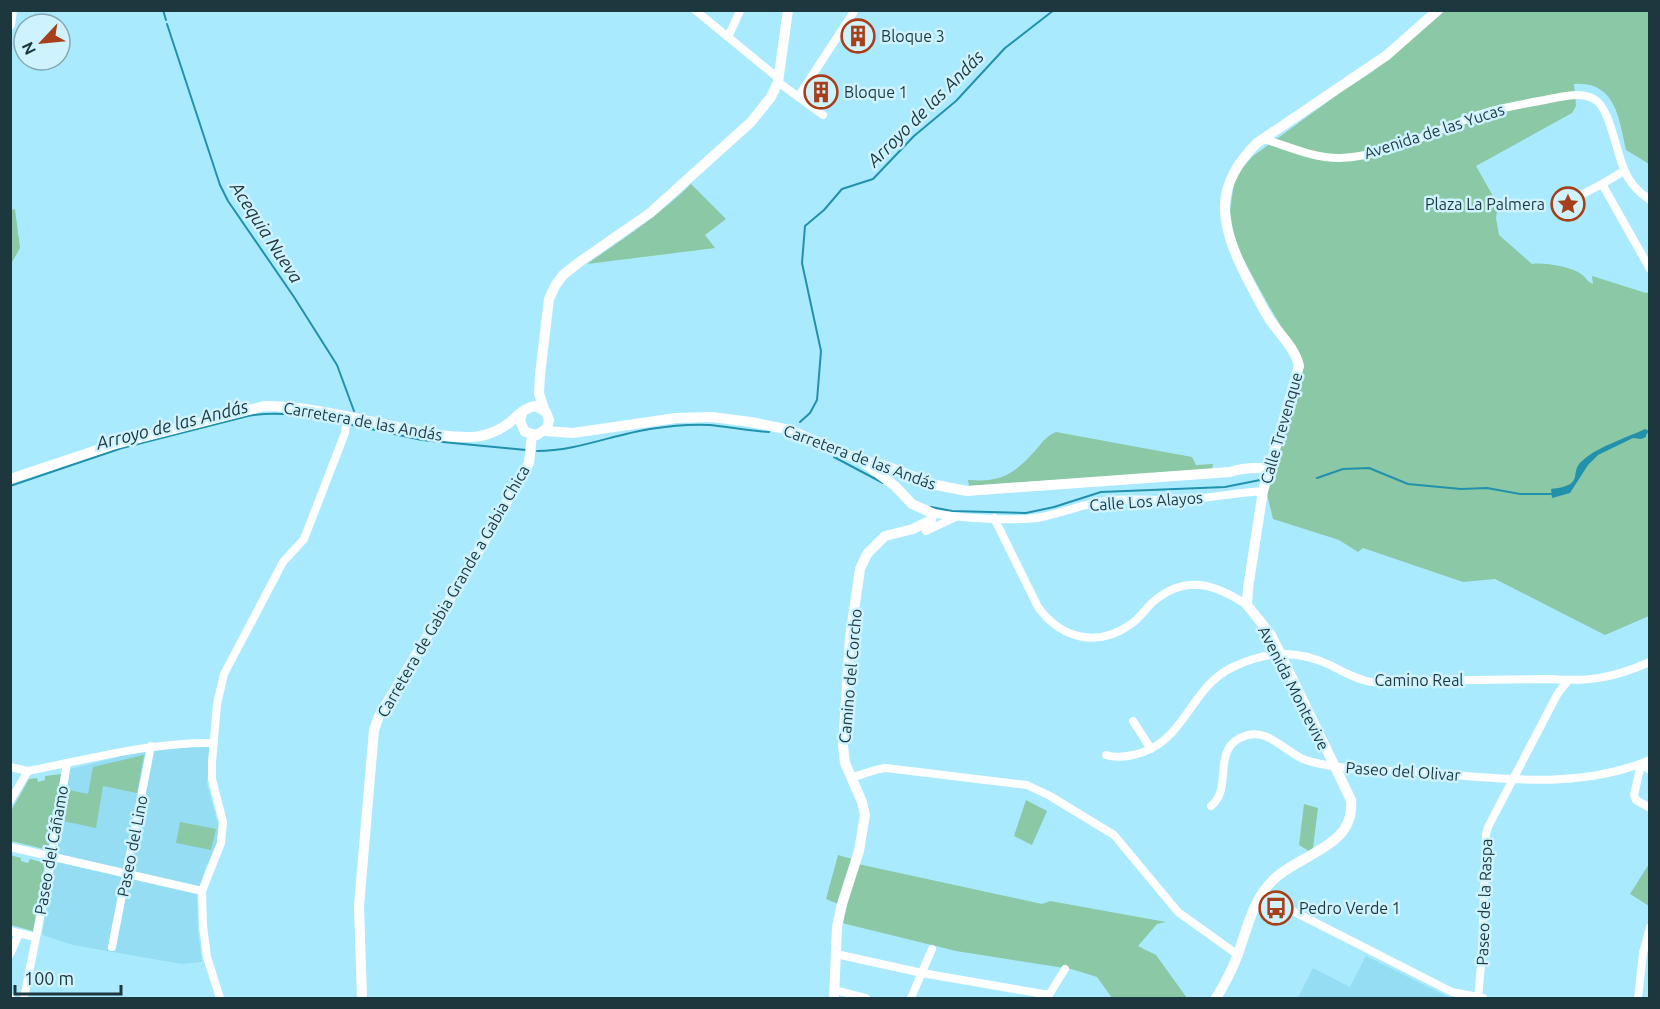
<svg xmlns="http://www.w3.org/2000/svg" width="1660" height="1009" viewBox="0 0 1660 1009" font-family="Ubuntu,sans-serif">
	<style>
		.built { fill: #94ddf2 }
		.green { fill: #8bc8a5 }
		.water { fill: #2191ac }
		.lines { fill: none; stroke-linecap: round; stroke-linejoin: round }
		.stream { stroke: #2191ac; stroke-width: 2 }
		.minor { stroke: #fff; stroke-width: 8 }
		.tertiary { stroke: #fff; stroke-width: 10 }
		.labels { text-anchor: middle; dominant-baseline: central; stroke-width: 5; stroke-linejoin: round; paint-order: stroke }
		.poi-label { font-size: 16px; fill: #1d373f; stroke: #cef3ff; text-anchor: start }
		.street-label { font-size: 16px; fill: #1d373f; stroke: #cef3ff }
		.water-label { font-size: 18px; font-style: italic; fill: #20373e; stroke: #cef3ff }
	</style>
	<rect width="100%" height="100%" fill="#aaeafe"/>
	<!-- built -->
	<g class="built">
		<path d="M176,747H210L207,784L219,827L216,847L206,866L197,895L198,931L202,962L182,964L73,945L42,935L70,769L147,750Z"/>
		<path d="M1366,956L1450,998H1298L1313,968L1350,987Z"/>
	</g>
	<!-- green -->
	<g class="green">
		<path d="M1445,11H1649V164L1626,150C1619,119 1616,81 1574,84L1576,106L1572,113L1476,166L1498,205L1496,218L1499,235L1532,264C1543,262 1572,267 1581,274C1587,278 1586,281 1593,284L1592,276L1646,293L1649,292V616L1605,635L1495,579L1463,582L1363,548L1358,552L1339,540L1273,519L1267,494L1304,364L1269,306L1235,244L1230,211L1234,183L1239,172L1253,156L1344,90L1372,72Z"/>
		<path d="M691,184L726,219L705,235L715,248L587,264C623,239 660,215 691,184Z"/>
		<path d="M15,209L20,248L11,264V210Z"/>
		<path d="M1056,432L1192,457L1196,465L1213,464L1212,469L969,486L968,480C998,482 1011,477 1032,454C1041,445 1044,437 1056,432Z"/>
		<path d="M144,755L137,793L103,786L96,828L63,821L69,790L88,794L93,767Z"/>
		<path d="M61,774L48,850L11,841V811L29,779L37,778L38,782L45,780V776Z"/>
		<path d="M1026,800L1047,811L1032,845L1014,836Z"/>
		<path d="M1304,804L1318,808L1313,848L1309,851L1299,845Z"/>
		<path d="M180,822L216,829L211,850L176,843Z"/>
		<path d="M10,855L21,858V861L28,863L30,859L45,863L33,931L11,925Z"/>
		<path d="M838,855L852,859L838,904L826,899Z"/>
		<path d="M858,864L1042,904L1050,901L1166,922L1157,924L1138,946L1156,955L1187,998H1112L1097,977L1071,969L956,951L842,923Z"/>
		<path d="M1649,864L1650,905L1649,906L1630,894Z"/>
	</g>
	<!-- water -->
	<path class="water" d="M1645,429L1649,431L1646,435V437L1641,439L1633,438L1598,455L1588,465L1570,493L1552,498L1551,489C1587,485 1568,473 1582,461C1597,447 1626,438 1645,429Z"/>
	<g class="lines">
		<!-- stream -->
		<g class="stream">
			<path d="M163,10L166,20"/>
			<path d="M167,24L220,185L228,201L294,297L337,365L354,411"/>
			<path d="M800,422L810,413L817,400L821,351L802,263L805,226L824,210L842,189L873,179L914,136L956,101L1005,48L1054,10"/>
			<path d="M352,425L422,440L526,450"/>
			<path d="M537,451C576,451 612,435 650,429C669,426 690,424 710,425C730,427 749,431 769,432"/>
			<path d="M834,457L883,483"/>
			<path d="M1317,478L1343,469L1369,468L1408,484L1461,489L1487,488L1520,494H1553"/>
			<path d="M10,486L122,448L248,416C281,410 311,417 343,423"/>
			<path d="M931,507L952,511L1026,513L1054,507L1101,492L1225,487L1260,480"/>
		</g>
		<!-- minor -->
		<g class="minor">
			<path d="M695,10L778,78"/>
			<path d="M728,37L740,11"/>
			<path d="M778,82L823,115"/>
			<path d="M798,97L855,10"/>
			<path d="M1264,139C1287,146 1313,158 1339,158C1387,157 1433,131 1478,115C1499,108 1522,104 1545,100C1559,97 1580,91 1594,99C1610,107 1616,152 1624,169C1629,183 1638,192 1650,200"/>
			<path d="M1624,171L1602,184L1650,269"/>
			<path d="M1575,193L1581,204L1564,214L1557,204Z"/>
			<path d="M1577,197L1602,184"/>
			<path d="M932,513C958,518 1017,522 1042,517C1066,512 1088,502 1113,500C1135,498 1158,501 1181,500C1209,498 1236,493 1263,491"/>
			<path d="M994,518L1038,607C1061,639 1098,648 1131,624C1140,618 1146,608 1154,601C1186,574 1215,584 1247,605"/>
			<path d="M926,531L956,517"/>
			<path d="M1133,721L1151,749"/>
			<path d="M1106,755C1115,758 1124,757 1133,755C1185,745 1189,687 1233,667C1267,651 1296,649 1330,665C1343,672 1358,680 1372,682C1384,683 1397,682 1409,681L1550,679C1589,682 1613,678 1650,662"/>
			<path d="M10,767L28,771C90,759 150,742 214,743"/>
			<path d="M1650,770L1641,764L1634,795L1636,800L1650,808"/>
			<path d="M851,777C864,775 873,769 886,768L1027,785L1050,796L1114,835L1178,912L1238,955"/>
			<path d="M10,801L28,771"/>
			<path d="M1211,806C1233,789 1212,752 1240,738C1264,725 1281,748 1301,758C1310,763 1322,764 1332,766C1360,771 1390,770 1419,772C1495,778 1576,791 1650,760"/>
			<path d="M10,847L202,891"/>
			<path d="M1261,895L1452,992L1483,998"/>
			<path d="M10,931L35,937"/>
			<path d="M112,947L151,746"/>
			<path d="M10,954L19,934"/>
			<path d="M836,954L922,973L1049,995"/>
			<path d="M835,990L866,998"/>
			<path d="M10,998H11"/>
			<path d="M24,998L52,857L67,763"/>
			<path d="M220,998L207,957L203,926L202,891L221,843L223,822L212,779V762L217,704L224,674L283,562L304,539L345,433L347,417"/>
			<path d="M911,998L932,949"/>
			<path d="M1047,998L1065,969"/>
			<path d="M1478,998L1482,954L1486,834L1488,827L1558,693L1567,682"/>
			<path d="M1638,998L1643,953L1650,927"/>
		</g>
		<!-- tertiary -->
		<g class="tertiary">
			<path d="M10,25L12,10"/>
			<path d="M544,409L539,393L540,375L549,299L555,286L563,275L578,263L650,213L751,122L771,97L778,82L788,10"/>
			<path d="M545,431L573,433L676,418L712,417L751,422L790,430L858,459L883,465L936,485L967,491L1230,472C1243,468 1255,467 1269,469"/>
			<path d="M10,479L112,445L264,406C310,406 357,419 402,428C424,433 448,438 471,437C483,437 499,431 509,423C517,416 525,407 536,406L546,412L549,420L547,428L537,435L525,432L520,421L522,413"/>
			<path d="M362,998L359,906L374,730L379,716L474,559L529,463L532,435"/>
			<path d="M834,998L837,927L842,904L859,851L865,815L862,802L845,763L843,746L850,638L860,569L867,554L885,536L913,529L931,520L932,513L912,504L895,486L863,462"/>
			<path d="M1216,998C1225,984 1232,970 1238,954C1247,929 1253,899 1273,880C1299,854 1356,847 1351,800L1280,653L1271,635L1247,605L1248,588L1263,491L1299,366C1295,348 1280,335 1270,320C1260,304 1252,288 1244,272C1219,222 1214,185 1257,143L1387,55L1438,10"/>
		</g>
	</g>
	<!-- icons -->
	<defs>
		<symbol id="building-ring" viewBox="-11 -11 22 22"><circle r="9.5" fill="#cef3ff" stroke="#a63f1a" stroke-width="1.5"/><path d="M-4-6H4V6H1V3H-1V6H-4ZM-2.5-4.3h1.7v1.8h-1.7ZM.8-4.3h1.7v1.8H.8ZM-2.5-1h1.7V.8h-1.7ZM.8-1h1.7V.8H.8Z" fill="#a63f1a"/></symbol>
		<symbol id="sight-ring" viewBox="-11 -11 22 22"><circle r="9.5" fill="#cef3ff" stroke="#a63f1a" stroke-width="1.5"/><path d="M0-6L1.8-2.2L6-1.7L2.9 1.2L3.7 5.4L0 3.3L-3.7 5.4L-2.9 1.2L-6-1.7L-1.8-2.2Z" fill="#a63f1a"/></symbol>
		<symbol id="bus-ring" viewBox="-11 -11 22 22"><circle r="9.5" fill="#cef3ff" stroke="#a63f1a" stroke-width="1.5"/><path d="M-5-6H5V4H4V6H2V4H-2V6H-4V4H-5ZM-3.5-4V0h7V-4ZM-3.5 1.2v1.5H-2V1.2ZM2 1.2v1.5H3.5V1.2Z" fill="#a63f1a"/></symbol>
	</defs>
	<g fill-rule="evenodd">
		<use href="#building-ring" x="839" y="17" width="38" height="38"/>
		<use href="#building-ring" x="802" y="73" width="38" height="38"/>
		<use href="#sight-ring" x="1549" y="185" width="38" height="38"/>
		<use href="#bus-ring" x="1257" y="889" width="38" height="38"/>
	</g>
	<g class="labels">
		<!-- poi labels -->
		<g class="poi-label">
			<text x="881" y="36">Bloque 3</text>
			<text x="844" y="92">Bloque 1</text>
			<text x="1545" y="204" text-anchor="end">Plaza La Palmera</text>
			<text x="1299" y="908">Pedro Verde 1</text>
		</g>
		<!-- street labels -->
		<g class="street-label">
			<text transform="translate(1434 131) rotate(-18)">Avenida de las Yucas</text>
			<text transform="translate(363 421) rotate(10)">Carretera de las Andás</text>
			<text transform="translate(1281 428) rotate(-74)">Calle Trevenque</text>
			<text transform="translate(860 457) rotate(20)">Carretera de las Andás</text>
			<text transform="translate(1146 501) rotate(-4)">Calle Los Alayos</text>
			<text transform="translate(453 591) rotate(-60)">Carretera de Gabia Grande a Gabia Chica</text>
			<text transform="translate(850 676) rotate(-85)">Camino del Corcho</text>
			<text x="1419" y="680">Camino Real</text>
			<text transform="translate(1294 688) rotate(63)">Avenida Montevive</text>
			<text transform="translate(1403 771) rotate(4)">Paseo del Olivar</text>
			<text transform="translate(132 846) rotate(-79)">Paseo del Lino</text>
			<text transform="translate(51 850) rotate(-80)">Paseo del Cáñamo</text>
			<text transform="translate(1484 902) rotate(-88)">Paseo de la Raspa</text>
		</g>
		<!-- water labels -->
		<g class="water-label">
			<text transform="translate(925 108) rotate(-45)">Arroyo de las Andás</text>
			<text transform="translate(267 232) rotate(57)">Acequia Nueva</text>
			<text transform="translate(172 424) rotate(-14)">Arroyo de las Andás</text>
		</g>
	</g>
	<!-- border -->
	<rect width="1660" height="1009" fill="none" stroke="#1d373f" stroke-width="24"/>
	<!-- north arrow -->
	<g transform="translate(42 42) rotate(244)"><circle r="28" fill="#cef3ff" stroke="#87a8b2" stroke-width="1.5"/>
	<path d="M0-4.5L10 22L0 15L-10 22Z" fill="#a63f1a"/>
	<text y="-9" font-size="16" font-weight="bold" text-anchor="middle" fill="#1d373f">N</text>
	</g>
	<!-- scale -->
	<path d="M15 985v9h106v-9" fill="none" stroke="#1d373f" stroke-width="3"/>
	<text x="24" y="985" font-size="18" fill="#1d373f" stroke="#cef3ff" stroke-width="4.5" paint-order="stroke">100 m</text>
</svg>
